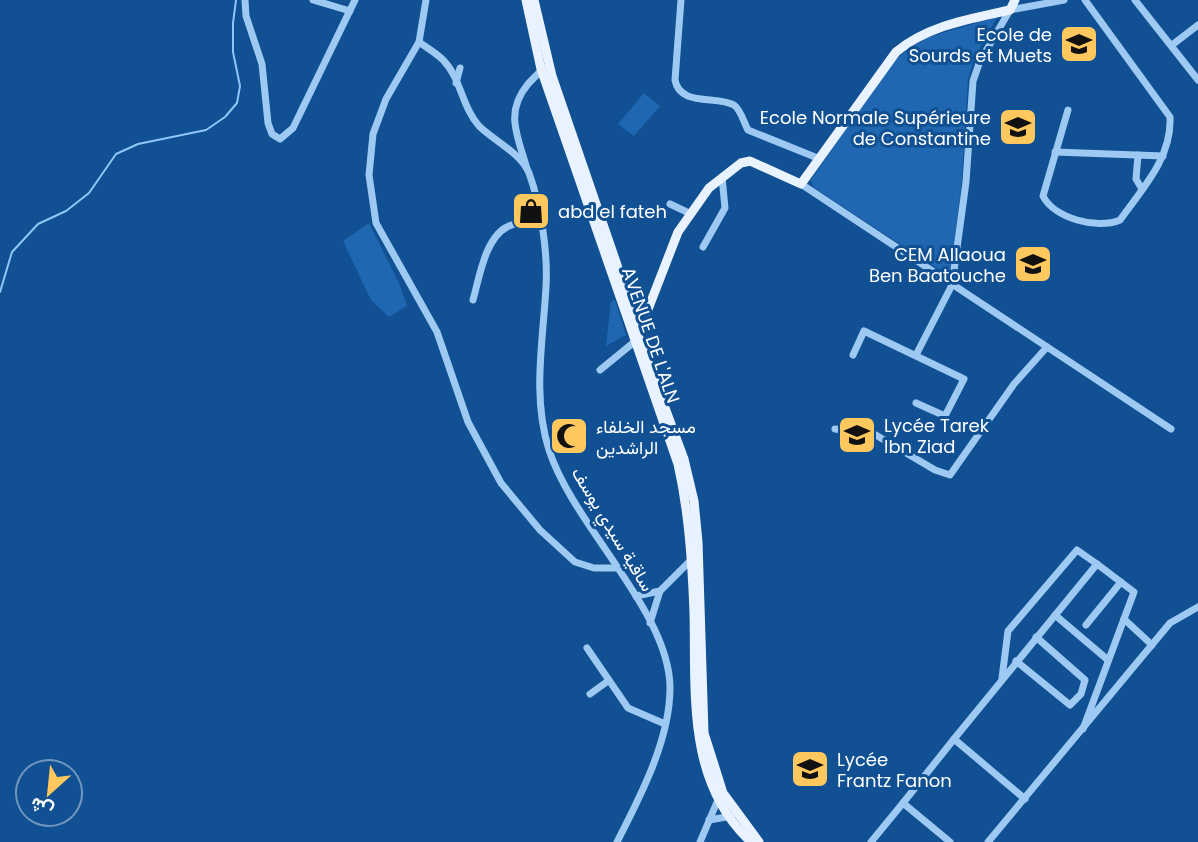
<svg xmlns="http://www.w3.org/2000/svg" width="1198" height="842" viewBox="0 0 1198 842" font-family="Poppins,Vazirmatn,sans-serif">
	<style>
		.green { fill: #1f68b1 }
		.lines { fill: none; stroke-linecap: round; stroke-linejoin: round }
		.stream { stroke: #8fc5f7; stroke-width: 2 }
		.minor { stroke: #9dc9f3; stroke-width: 7 }
		.major { stroke: #e9f3ff; stroke-width: 9 }
		.labels { text-anchor: middle; dominant-baseline: central; stroke-width: 6; stroke-linejoin: round; paint-order: stroke }
		.poi-label { font-size: 18px; fill: #fff; stroke: #105093; text-anchor: start }
		.street-label { font-size: 18px; fill: #fff; stroke: #105093 }
	</style>
	<rect width="100%" height="100%" fill="#105093"/>
	<!-- green -->
	<g class="green">
		<path d="M997,17L974,59L968,79L962,179L950,277L813,187L811,180L893,61L925,38Z"/>
		<path d="M644,93L660,106L634,136L618,124Z"/>
		<path d="M369,223L399,283L407,306L389,317L371,300L343,241Z"/>
		<path d="M615,300L626,335L606,346L611,302Z"/>
	</g>
	<g class="lines">
		<!-- stream -->
		<path class="stream" d="M0,292L12,252L38,224L66,211L89,193L116,154L138,144L206,130L225,117L237,103L240,86L233,52V23L236,0"/>
		<!-- minor -->
		<g class="minor">
			<path d="M245,0L246,16L262,64L268,123L272,134L280,139L293,128L355,0"/>
			<path d="M313,0L350,11"/>
			<path d="M426,0L419,42L386,99L373,134L369,175L376,223L437,332L468,422L501,483L540,530L575,562L594,568H616"/>
			<path d="M681,0L675,80C680,107 717,95 734,105C741,110 744,123 748,130L820,159"/>
			<path d="M1135,0L1198,80"/>
			<path d="M419,42C427,48 438,54 444,61C461,79 462,107 479,126C493,140 522,154 529,173C541,206 548,252 546,287C543,342 532,396 549,450C573,525 670,612 670,688C670,740 640,797 617,842"/>
			<path d="M1172,45L1198,25"/>
			<path d="M456,83L460,68"/>
			<path d="M1068,110L1043,196C1054,218 1097,230 1120,220C1142,189 1172,158 1170,117L1085,0"/>
			<path d="M1055,152L1163,156"/>
			<path d="M1138,155L1136,179L1142,189"/>
			<path d="M527,169C518,136 504,113 528,84C535,77 540,70 549,66"/>
			<path d="M801,184L1171,429"/>
			<path d="M670,204L689,213"/>
			<path d="M703,247L725,208L722,177"/>
			<path d="M473,300C479,279 485,238 507,227C516,222 529,221 539,220"/>
			<path d="M853,355L864,331L964,379L945,416L916,403"/>
			<path d="M916,355L952,285L966,182L973,81L980,61L1010,10L1064,0"/>
			<path d="M600,370L633,343"/>
			<path d="M835,429L874,434L935,470L950,475L1014,384L1047,347"/>
			<path d="M636,596L660,591L694,557"/>
			<path d="M1055,615L1108,660"/>
			<path d="M1124,619L1152,645"/>
			<path d="M650,623L660,591"/>
			<path d="M1086,625L1121,582"/>
			<path d="M587,648L628,708L665,724"/>
			<path d="M1016,661L1070,705L1081,694L1085,680L1036,637"/>
			<path d="M1002,678L1008,631L1077,550L1097,564"/>
			<path d="M590,694L608,681"/>
			<path d="M954,739L1097,564L1134,592L1083,729"/>
			<path d="M903,803L954,739L1025,799"/>
			<path d="M709,820L732,816"/>
			<path d="M700,842L720,795"/>
			<path d="M871,842L903,803L950,842"/>
			<path d="M988,842L1170,623L1198,607"/>
		</g>
		<!-- major -->
		<g class="major">
			<path d="M526,0L541,69L678,464C689,513 692,562 694,612C696,693 686,782 751,842"/>
			<path d="M534,0L552,76L617,265L638,335L684,459L694,501L698,542L704,733L723,793L759,842"/>
			<path d="M638,335L678,232L709,188L741,163L750,161L801,184L896,52C929,25 970,19 1010,10L1015,0"/>
		</g>
	</g>
	<!-- icons -->
	<defs>
		<symbol id="school-square" viewBox="-11 -11 22 22"><rect x="-9" y="-9" width="18" height="18" rx="4" fill="#ffc85f" stroke="#105093"/><path d="M0-5L7-2L0 1L-7-2ZM-4 1L0 2.5L4 1V4Q0 6-4 4Z" fill="#111"/></symbol>
		<symbol id="university-square" viewBox="-11 -11 22 22"><rect x="-9" y="-9" width="18" height="18" rx="4" fill="#ffc85f" stroke="#105093"/><path d="M0-5L7-2L0 1L-7-2ZM-4 1L0 2.5L4 1V4Q0 6-4 4Z" fill="#111"/></symbol>
		<symbol id="shop-square" viewBox="-11 -11 22 22"><rect x="-9" y="-9" width="18" height="18" rx="4" fill="#ffc85f" stroke="#105093"/><path d="M-5-2.5h2.3a2.7 3.5 0 0 1 5.4 0H5L5.5 6h-11ZM-1.5-2.5h3a1.5 2.3 0 0 0-3 0Z" fill="#111"/></symbol>
		<symbol id="mosque-square" viewBox="-11 -11 22 22"><rect x="-9" y="-9" width="18" height="18" rx="4" fill="#ffc85f" stroke="#105093"/><path d="M3.5-4.9A6 6 0 1 0 3.5 4.9A5 5 0 1 1 3.5-4.9Z" fill="#111"/></symbol>
	</defs>
	<g fill-rule="evenodd">
		<use href="#school-square" x="1057" y="22" width="44" height="44"/>
		<use href="#university-square" x="996" y="105" width="44" height="44"/>
		<use href="#shop-square" x="509" y="189" width="44" height="44"/>
		<use href="#school-square" x="1011" y="242" width="44" height="44"/>
		<use href="#school-square" x="835" y="413" width="44" height="44"/>
		<use href="#mosque-square" x="547" y="414" width="44" height="44"/>
		<use href="#school-square" x="788" y="747" width="44" height="44"/>
	</g>
	<g class="labels">
		<!-- poi labels -->
		<g class="poi-label">
			<text x="1052" y="34" text-anchor="end">Ecole de<tspan x="1052" dy="21">Sourds et Muets</tspan></text>
			<text x="991" y="117" text-anchor="end">Ecole Normale Supérieure<tspan x="991" dy="21">de Constantine</tspan></text>
			<text x="558" y="211">abd el fateh</text>
			<text x="1006" y="254" text-anchor="end">CEM Allaoua<tspan x="1006" dy="21">Ben Baatouche</tspan></text>
			<text x="884" y="425">Lycée Tarek<tspan x="884" dy="21">Ibn Ziad</tspan></text>
			<text x="596" y="426">مسجد الخلفاء<tspan x="596" dy="21">الراشدين</tspan></text>
			<text x="837" y="759">Lycée<tspan x="837" dy="21">Frantz Fanon</tspan></text>
		</g>
		<!-- street labels -->
		<g class="street-label">
			<text transform="translate(651 335) rotate(71)">AVENUE DE L'ALN</text>
			<text transform="translate(613 529) rotate(59)">ساقية سيدي يوسف</text>
		</g>
	</g>
	<!-- north arrow -->
	<g transform="translate(49 793) rotate(207)"><circle r="33" fill="#105093" stroke="#7096be" stroke-width="2"/>
	<path d="M0-5L12 26L0 18L-12 26Z" fill="#ffc85f"/>
	<text y="-10" font-size="19" font-weight="bold" text-anchor="middle" fill="#ffffff">ش</text>
	</g>
</svg>
